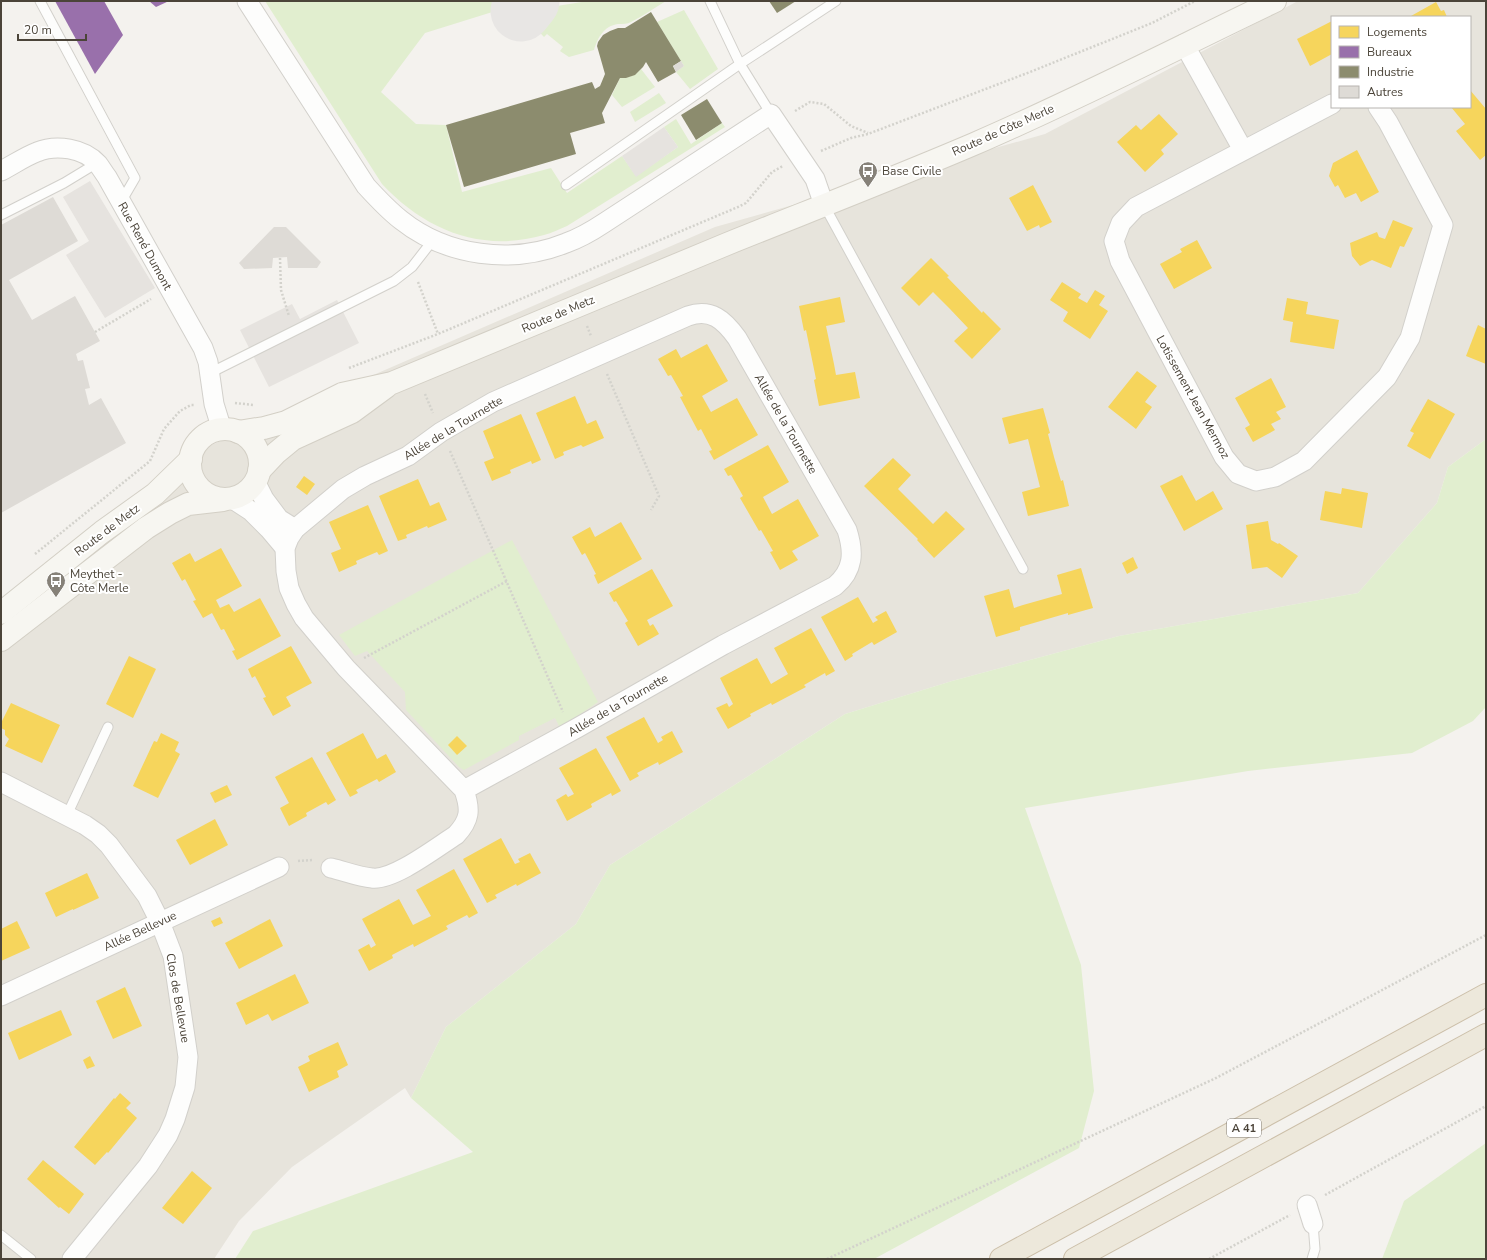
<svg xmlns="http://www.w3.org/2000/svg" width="1487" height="1260" viewBox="0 0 1487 1260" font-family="'Nunito Sans',sans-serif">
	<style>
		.residential { fill: #e7e4dc; fill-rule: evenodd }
		.green { fill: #e1eecf }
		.parking { fill: #e6e3df }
		.homes { fill: #f6d55c }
		.offices { fill: #9970ab }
		.industry { fill: #8c8c6e }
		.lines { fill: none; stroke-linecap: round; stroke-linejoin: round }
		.taxiway { stroke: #e8e6e4; stroke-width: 61 }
		.building { fill: #dedbd6 }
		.service-casing { stroke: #d2d0cb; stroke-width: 11 }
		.minor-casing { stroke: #d2d0cb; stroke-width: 21 }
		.secondary-casing { stroke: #d3cfc5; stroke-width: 24 }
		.motorway-casing { stroke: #ccbfa9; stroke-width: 24 }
		.path { stroke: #d3d2cc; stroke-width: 2.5; stroke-dasharray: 2 2; stroke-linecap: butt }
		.service { stroke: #fdfdfc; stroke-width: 9 }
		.minor { stroke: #fdfdfc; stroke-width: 19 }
		.secondary { stroke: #f7f6f1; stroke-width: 22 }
		.motorway { stroke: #ede8db; stroke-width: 22 }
		.labels { text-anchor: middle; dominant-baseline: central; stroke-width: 4; stroke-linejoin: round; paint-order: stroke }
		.shield { fill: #fff; stroke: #817c74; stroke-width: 1 }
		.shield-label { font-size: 11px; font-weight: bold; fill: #4b4439 }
		.street-label { font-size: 12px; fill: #4b4439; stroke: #fff }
		.poi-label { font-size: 12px; fill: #4b4439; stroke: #fff; text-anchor: start }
	</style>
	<rect width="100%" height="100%" fill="#f4f2ee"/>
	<!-- residential -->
	<path class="residential" d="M1298,1H1486V439L1448,467L1437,503L1358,593L1119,636L952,681L845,714L610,865L576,924L446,1027L411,1098L405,1088L292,1167L239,1221L214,1259H1V600L207,447L715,227L1045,134ZM1332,17H1470V107H1332Z"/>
	<!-- green -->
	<g class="green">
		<path d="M265,1H517L515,5L425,33L381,92L416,124L446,125L462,192L551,168L567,193L622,156L636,176L678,147L664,127L676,119L691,144L722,123L725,127L567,226C559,229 552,233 544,235C481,253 425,230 382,184Z"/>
		<path d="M588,1H666C654,8 643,16 631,22C627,24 623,24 618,24C604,26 598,37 594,50L569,57L560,51L563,47L547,34L544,37L528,20V14L532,10Z"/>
		<path d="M684,10L718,69L690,89L676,72L684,66L657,22Z"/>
		<path d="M641,69L655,87L622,107L612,95L620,78C629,78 636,75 641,69Z"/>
		<path d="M659,93L666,103L635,122L630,112Z"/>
		<path d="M1486,439V707L1473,721L1412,753L1248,771L1025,808L1081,965L1094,1091L1079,1148L874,1259H235L253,1231L473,1152L411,1098L446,1027L576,924L610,865L845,714L952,681L1119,636L1358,593L1437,503L1448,467Z"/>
		<path d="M512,540L598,702L560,728L555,718L519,736V740L464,770L459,767L406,710L405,692L367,651L355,656L339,635Z"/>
		<path d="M1486,1143V1259H1382L1404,1201Z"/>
	</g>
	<!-- parking -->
	<g class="parking">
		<path d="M664,127L678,147L636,177L622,156Z"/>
		<path d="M90,181L155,288L105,318L66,255L89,241L63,197Z"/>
		<path d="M337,300L359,343L269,387L240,330L292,304L300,319Z"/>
	</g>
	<!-- homes -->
	<g class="homes">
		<path d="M1436,2L1441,11L1444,10L1447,17H1411V16Z"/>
		<path d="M1332,21V54L1310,66L1297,39Z"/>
		<path d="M1470,90L1486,109V155L1480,160L1456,131L1465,124L1451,107H1470Z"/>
		<path d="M1159,114L1178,134L1161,150L1164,154L1145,172L1117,142L1136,125L1141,130Z"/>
		<path d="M1357,150L1379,192L1361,202L1356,193L1345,198L1338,185L1335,187L1329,176L1333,163Z"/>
		<path d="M1033,185L1052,222L1040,228L1039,225L1027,231L1009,198Z"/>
		<path d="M1393,220L1413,228L1404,247L1400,246L1391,268L1372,260L1360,266L1352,256L1350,243L1377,232L1379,237L1385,239Z"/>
		<path d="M1197,240L1212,268L1174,289L1160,264L1182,252L1180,249Z"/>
		<path d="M931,258L949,276L947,277L982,313L983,311L1001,329L972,359L954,341L968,328L950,309L933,292L919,306L901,288Z"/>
		<path d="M1062,282L1081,294L1078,298L1087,303L1095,290L1105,296L1099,305L1108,311L1090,339L1063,321L1068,312L1050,300Z"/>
		<path d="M840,297L845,322L826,326L834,364L836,375L855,372L860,398L819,406L814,380L816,379L806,330L804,331L799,306Z"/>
		<path d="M1287,298L1308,302L1306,314L1339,320L1334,349L1290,342L1293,322L1283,320Z"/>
		<path d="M1478,325L1486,329V364L1466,356Z"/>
		<path d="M707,344L728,381L702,396L711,412L737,398L758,435L714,460L709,451L712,450L701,429L698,431L680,397L683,396L671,375L668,376L658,359L676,349L681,358Z"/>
		<path d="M1137,371L1157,386L1145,402L1152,407L1136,429L1108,407Z"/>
		<path d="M1271,378L1286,407L1276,412L1281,419L1271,424L1275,430L1253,442L1245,428L1250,425L1235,398Z"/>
		<path d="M575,396L587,424L596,420L604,438L583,447L581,445L563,452L564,455L555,459L536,413Z"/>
		<path d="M1428,399L1455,414L1430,459L1407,446L1414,433L1410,431Z"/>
		<path d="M1043,408L1050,433L1048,434L1054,457L1061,481L1063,480L1069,506L1028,516L1022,492L1040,487L1028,439L1009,444L1002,418Z"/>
		<path d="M521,414L541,460L532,464L531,461L510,470L511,473L492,481L484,462L494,458L483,431Z"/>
		<path d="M768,445L789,482L763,497L772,514L798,499L819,536L792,551L798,560L780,570L770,552L773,551L761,530L759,531L740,498L743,496L731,475L728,476L724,469Z"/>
		<path d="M893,458L911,475L898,489L933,524L946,511L965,529L934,558L917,540L918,539L864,486Z"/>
		<path d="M1182,475L1196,501L1213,491L1223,509L1184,531L1160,486Z"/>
		<path d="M304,476L315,484L307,495L296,487Z"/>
		<path d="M418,479L430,506L439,502L447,520L428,528L427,526L406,535L407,538L398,541L379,496Z"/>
		<path d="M1342,488L1368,493L1362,528L1320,520L1325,491L1341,494Z"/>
		<path d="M368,505L388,551L379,555L377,552L356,561L357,564L339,572L331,553L341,549L329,522Z"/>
		<path d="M1268,521L1271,540L1278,544L1279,543L1298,556L1282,578L1267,567L1252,569L1246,525Z"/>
		<path d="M621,522L642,559L598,584L594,575L596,574L585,553L582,555L572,537L590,527L595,537Z"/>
		<path d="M221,548L242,586L216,600L220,608L229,604L234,612L260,598L281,636L237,660L232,651L235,650L224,629L221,630L212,613L203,618L193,601L196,600L185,579L182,581L172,563L190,553L195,562Z"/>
		<path d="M1133,557L1138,568L1127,574L1122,563Z"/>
		<path d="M1081,568L1093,608L1068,615V613L1020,627V630L996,637L984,596L1009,589L1014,608L1023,605L1062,594L1057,575Z"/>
		<path d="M652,569L673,606L647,620L650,626L653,624L659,634L638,646L625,623L628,621L616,601L614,602L609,593Z"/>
		<path d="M858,597L873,623L878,620L875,617L886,611L897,632L874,645L872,642L852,654L853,656L845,661L821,617Z"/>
		<path d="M811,628L835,671L826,676L825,673L804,685L806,687L772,705L771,703L750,714L751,716L728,729L716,708L727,703L729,707L733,704L720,678L757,658L771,684L788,674L774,648Z"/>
		<path d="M291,646L312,683L286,697L291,706L273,716L263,698L266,697L255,676L252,678L248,669Z"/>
		<path d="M129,656L156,669L133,718L106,704Z"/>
		<path d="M11,703L60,725L42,763L5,746L9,739L5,735V730L1,728V723Z"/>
		<path d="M644,717L658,743L663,740L661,737L672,731L683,752L659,765L658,762L637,773L639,776L630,781L606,737Z"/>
		<path d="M161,733L179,742L175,751L180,754L158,798L133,786L154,741L157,742Z"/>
		<path d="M363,733L377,759L386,754L396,772L379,782L377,779L356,790L358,793L350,797L326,753Z"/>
		<path d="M457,736L467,746L457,755L448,745Z"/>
		<path d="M596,748L621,791L612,796L611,793L591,804L592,807L567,821L556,800L566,794L568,797L574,794L559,768Z"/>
		<path d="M312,757L336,800L328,805L326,802L306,813L307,816L289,826L280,808L289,803L275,777Z"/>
		<path d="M227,785L232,795L215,803L210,793Z"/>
		<path d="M215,819L228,845L190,865L176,840Z"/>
		<path d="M501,838L515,864L520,862L518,859L530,853L541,873L517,886L516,884L495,895L497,898L487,903L463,859Z"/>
		<path d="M454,869L478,913L469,918L467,915L446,926L448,929L414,947L413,944L392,955L393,958L369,971L358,950L369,944L371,948L376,945L362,919L399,899L413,925L431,916L416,890Z"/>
		<path d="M87,873L99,898L73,910V909L56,917L45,893Z"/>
		<path d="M220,917L223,923L214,927L211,921Z"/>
		<path d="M270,919L283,946L239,969L225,943Z"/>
		<path d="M17,921L30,948L1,961V929Z"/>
		<path d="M295,974L309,1003L272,1021L268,1014L246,1025L236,1003Z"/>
		<path d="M125,987L142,1026L113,1039L96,1001Z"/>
		<path d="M61,1010L72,1035L19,1060L8,1033Z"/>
		<path d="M338,1042L348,1065L337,1071L339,1077L309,1092L298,1067L310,1061L308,1056Z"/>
		<path d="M90,1056L95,1066L87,1069L83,1060Z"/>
		<path d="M120,1093L131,1103L126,1108L137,1118L108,1153L107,1152L95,1165L74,1147L114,1098L115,1099Z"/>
		<path d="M43,1160L84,1194L69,1214L60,1207L59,1208L27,1179Z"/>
		<path d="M192,1171L212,1188L183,1224L162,1208Z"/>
	</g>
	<!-- offices -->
	<g class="offices">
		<path d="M55,1H104L123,35L95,74Z"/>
		<path d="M149,1H169L156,7Z"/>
	</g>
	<!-- industry -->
	<g class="industry">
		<path d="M769,1H796L777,13Z"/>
		<path d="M651,12L681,61L673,66L676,72L658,82L646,62L643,67L635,75L626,78H620L602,113L605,123L570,133L576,154L464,187L446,125L592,82L595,89L600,86L605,74L597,46L598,42L603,35L610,31L618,28H625Z"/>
		<path d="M707,99L722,123L696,140L681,115Z"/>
	</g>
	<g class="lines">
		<!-- taxiway -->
		<path class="taxiway" d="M521,11L529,1"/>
	</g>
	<!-- building -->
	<g class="building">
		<path d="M681,61L684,66L676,72L673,66Z"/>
		<path d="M53,197L78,241L9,280L32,320L75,296L100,341L76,354L78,361L83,360L90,388L85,389L89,405L101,398L126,443L1,513V225Z"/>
		<path d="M274,227H286L321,262L317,268H288L287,257L273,258L272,268L244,269L239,263Z"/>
	</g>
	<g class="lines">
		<defs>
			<g id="service">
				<path d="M40,1L135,178L121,202"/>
				<path d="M710,1L740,64L771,114"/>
				<path d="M566,185L740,64L836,1"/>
				<path d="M824,205L1023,569"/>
				<path d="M1,215L64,183L97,163"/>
				<path d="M210,373L394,281L412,267L433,240"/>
				<path d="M67,815L108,727"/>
				<path d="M1,1235L31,1259"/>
				<path d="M1312,1259L1315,1249L1313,1224"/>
			</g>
			<g id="minor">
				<path d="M247,1L366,186C377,198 388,210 401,220C446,256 512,265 566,243C580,238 592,231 604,223L771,114L815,179L824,205"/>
				<path d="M1184,44L1243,150"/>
				<path d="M1332,104L1136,207L1121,223L1114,241L1120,261L1224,457L1238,474L1256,481L1275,477L1304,461L1387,377L1410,338L1443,225L1388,122L1378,107"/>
				<path d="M1,171C13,165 24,157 37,152C56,144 84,148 98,164C101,168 104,173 107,177L203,348L208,362L214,404L222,430"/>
				<path d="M255,481L264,499L279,519L295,529"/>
				<path d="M231,498L251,511L269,529L285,548"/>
				<path d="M1,782L85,825L98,834L109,845L147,896L160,922L173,956L188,1057L185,1087L175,1119L168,1135L148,1166L72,1259"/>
				<path d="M331,868C344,871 359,877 372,878C393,881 437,847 456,835C470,820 471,810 464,790L346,668L304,618L296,604L289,588L286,571L285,548L289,538L295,529L343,489L365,476L408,456L441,432L493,402L688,316C711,308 724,320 737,338L847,530C854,552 854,570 835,586L723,645L577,728L464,790"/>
				<path d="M1,996L279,867"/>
				<path d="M1307,1205L1313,1224"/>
			</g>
			<g id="secondary">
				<circle cx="225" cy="464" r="35"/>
				<path d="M238,432L264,428L286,422L342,394L392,383C504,337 615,290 727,244C809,211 892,179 974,144C1076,100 1175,49 1275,1"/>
				<path d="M259,471L276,453L293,439L352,412L386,387"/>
				<path d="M1,613L102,532L155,494L191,459"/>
				<path d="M1,640L146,528L170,513L188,504L223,500"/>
			</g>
			<g id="motorway">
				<path d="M1001,1259L1486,995"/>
				<path d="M1075,1259L1486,1035"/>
			</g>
		</defs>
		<!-- service casing -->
		<use href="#service" class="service-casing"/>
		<!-- minor casing -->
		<use href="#minor" class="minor-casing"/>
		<!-- secondary casing -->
		<use href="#secondary" class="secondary-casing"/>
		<!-- motorway casing -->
		<use href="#motorway" class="motorway-casing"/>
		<!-- path -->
		<g class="path">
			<path d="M795,111L810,102L824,104L851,126L868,133"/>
			<path d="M821,151L851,138L868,134L1030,72L1152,23L1195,1"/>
			<path d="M280,258L281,290L289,316"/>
			<path d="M418,282L438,334"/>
			<path d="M587,326L591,336"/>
			<path d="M95,332L151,299"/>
			<path d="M349,368L438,334L738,207L746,203L772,172L783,166"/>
			<path d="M607,374L659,496L651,510"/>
			<path d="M425,394L433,413"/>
			<path d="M235,403L254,405"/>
			<path d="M450,451L563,712"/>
			<path d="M35,554L150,461L164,429L180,411L191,405H194"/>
			<path d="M364,658L507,581"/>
			<path d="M298,861L313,860"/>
			<path d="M1325,1195L1486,1106"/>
			<path d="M827,1259L1216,1078L1486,935"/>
			<path d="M1209,1259L1290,1215"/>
		</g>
		<!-- service -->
		<use href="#service" class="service"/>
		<!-- minor -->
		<use href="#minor" class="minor"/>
		<!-- secondary -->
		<use href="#secondary" class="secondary"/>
		<!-- motorway -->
		<use href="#motorway" class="motorway"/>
	</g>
	<!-- icons -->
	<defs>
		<symbol id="bus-pin" viewBox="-11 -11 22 30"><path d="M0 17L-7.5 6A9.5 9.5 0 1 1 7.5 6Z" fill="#868178" stroke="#fff"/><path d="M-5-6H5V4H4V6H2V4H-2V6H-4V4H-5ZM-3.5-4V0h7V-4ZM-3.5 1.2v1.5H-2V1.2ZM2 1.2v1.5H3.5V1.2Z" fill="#fff"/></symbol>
	</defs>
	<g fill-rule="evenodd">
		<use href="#bus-pin" x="857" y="160" width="22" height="30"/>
		<use href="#bus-pin" x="45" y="570" width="22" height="30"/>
	</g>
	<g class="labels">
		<!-- shield labels -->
		<rect class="shield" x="1227" y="1119" width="34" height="18" rx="3"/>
		<g class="shield-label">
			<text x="1244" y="1128">A 41</text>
		</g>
		<!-- street labels -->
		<g class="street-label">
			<text transform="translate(1003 130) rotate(-24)">Route de Côte Merle</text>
			<text transform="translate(145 246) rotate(61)">Rue René Dumont</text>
			<text transform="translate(558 314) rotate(-23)">Route de Metz</text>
			<text transform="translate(1193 397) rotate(61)">Lotissement Jean Mermoz</text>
			<text transform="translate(786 424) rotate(60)">Allée de la Tournette</text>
			<text transform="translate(453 428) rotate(-31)">Allée de la Tournette</text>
			<text transform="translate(107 530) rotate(-37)">Route de Metz</text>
			<text transform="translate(618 705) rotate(-30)">Allée de la Tournette</text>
			<text transform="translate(140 931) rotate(-25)">Allée Bellevue</text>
			<text transform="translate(178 998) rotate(80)">Clos de Bellevue</text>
		</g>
		<!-- poi labels -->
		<g class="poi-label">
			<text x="882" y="171">Base Civile</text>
			<text x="70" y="574">Meythet -<tspan x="70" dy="14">Côte Merle</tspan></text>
		</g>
	</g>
	<!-- border -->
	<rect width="1487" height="1260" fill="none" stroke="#4b4439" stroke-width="4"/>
	<!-- legend -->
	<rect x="1331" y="16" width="140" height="92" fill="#ffffff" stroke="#b7b4b0"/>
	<rect x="1339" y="26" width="20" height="12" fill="#f6d55c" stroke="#b7b4b0"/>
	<text x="1367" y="36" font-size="12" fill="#4b4439">Logements</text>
	<rect x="1339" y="46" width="20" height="12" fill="#9970ab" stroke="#b7b4b0"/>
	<text x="1367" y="56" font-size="12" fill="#4b4439">Bureaux</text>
	<rect x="1339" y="66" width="20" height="12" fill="#8c8c6e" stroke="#b7b4b0"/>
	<text x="1367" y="76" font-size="12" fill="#4b4439">Industrie</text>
	<rect x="1339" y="86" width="20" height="12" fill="#dedbd6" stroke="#b7b4b0"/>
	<text x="1367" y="96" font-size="12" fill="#4b4439">Autres</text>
	<!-- scale -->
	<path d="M18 34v6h68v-6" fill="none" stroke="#4b4439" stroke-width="2"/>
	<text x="24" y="34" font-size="12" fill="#4b4439" stroke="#ffffff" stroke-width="3" paint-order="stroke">20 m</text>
</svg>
